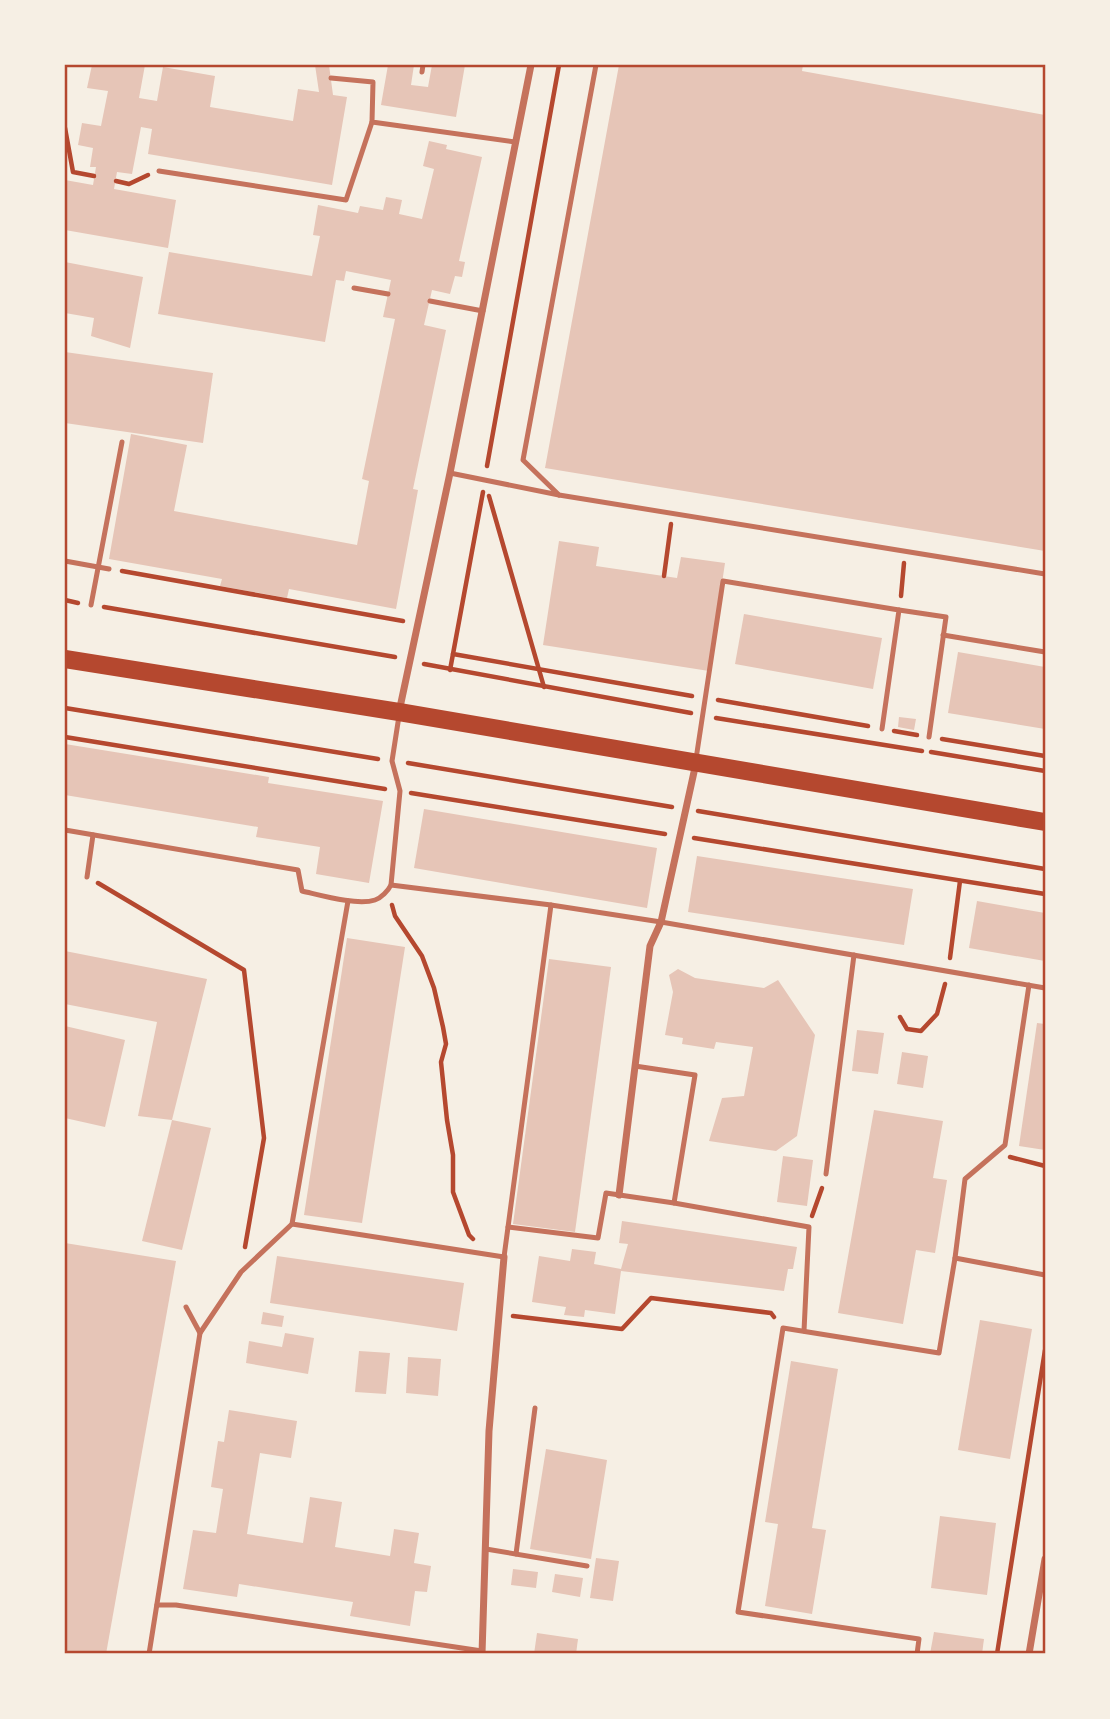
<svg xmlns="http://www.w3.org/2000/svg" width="1110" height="1719" viewBox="0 0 1110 1719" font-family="'Work Sans',sans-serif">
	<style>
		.building { fill: #e6c5b7 }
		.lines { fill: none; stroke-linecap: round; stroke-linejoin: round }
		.path { stroke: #b5482f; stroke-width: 4.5 }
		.service { stroke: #c5725c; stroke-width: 5 }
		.minor { stroke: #c5725c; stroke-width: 7 }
		.primary { stroke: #b5482f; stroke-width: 18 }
		.neatline { fill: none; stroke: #b5482f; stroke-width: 2.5 }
	</style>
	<rect width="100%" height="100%" fill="#f6efe4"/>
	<!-- building -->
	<g class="building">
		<path d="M92,65H145L139,98L157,101L163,67L215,76L210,107L293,121L298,89L319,92L315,65H329L333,95L347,97L332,185L148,154L152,129L141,127L132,174L117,172L114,189L176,200L168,248L65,230V180L93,185L96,167H90L93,148L78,145L82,123L101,126L108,91L87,88Z"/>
		<path d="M388,65H414L411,85L428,87L432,65H465L456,117L381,105Z"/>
		<path d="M619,65H803L802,71L1045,115V551L545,468Z"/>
		<path d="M429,141L447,145L446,149L482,157L459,261L465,262L462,277L455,276L450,294L432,290L424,325L446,330L413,489L418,490L396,609L289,589L287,598L220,586L222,579L109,559L131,434L187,445L174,511L357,545L369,481L362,479L395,319L383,317L391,280L346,271L344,281L336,280L325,342L158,314L169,252L312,276L320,236L313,235L318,205L358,213L360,206L383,210L386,197L402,200L399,214L422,219L434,169L423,166Z"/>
		<path d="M65,262L143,277L130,348L91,336L94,318L65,313Z"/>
		<path d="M65,352L213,373L203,443L65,423Z"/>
		<path d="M559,541L599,547L596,566L677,578L681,557L725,563L709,671L543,645Z"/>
		<path d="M744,614L882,638L873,689L735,664Z"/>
		<path d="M958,652L1045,667V729L948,713Z"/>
		<path d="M899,717L916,719L914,730L898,727Z"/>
		<path d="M65,744L269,777L268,783L383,801L369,883L316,874L320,847L256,837L258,827L65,795Z"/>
		<path d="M424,809L657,848L647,908L414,868Z"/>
		<path d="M697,856L913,889L904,945L688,912Z"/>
		<path d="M977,901L1045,913V961L969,948Z"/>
		<path d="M347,938L405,947L362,1223L304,1215Z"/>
		<path d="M65,951L207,979L172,1120L211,1128L182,1250L142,1241L172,1120L138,1116L157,1022L65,1004Z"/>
		<path d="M549,959L611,967L575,1232L513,1224Z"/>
		<path d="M678,969L695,978L764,988L778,980L815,1035L797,1136L776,1151L709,1141L722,1098L744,1096L753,1047L716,1042L714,1049L682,1044L683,1038L665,1035L673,992L669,975Z"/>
		<path d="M1037,1023L1045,1024V1150L1019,1146Z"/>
		<path d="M65,1026L125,1040L105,1127L65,1118Z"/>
		<path d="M857,1030L884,1033L878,1074L852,1071Z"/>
		<path d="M902,1052L928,1056L923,1088L897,1084Z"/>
		<path d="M874,1110L943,1121L933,1178L947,1180L935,1253L916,1250L903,1324L838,1313Z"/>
		<path d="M783,1156L813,1160L807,1206L777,1202Z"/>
		<path d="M622,1221L797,1247L793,1269H788L784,1291L621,1271L615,1314L585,1310L584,1317L564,1315L566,1307L532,1302L539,1256L570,1261L572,1249L596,1252L594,1264L621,1269L628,1244L619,1243Z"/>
		<path d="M65,1243L176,1261L106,1654H65Z"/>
		<path d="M277,1256L464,1283L457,1331L270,1303Z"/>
		<path d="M263,1312L284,1316L282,1327L261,1324Z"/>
		<path d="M980,1320L1032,1329L1010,1459L958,1450Z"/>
		<path d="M285,1333L314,1338L308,1374L246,1363L249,1341L282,1347Z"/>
		<path d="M359,1351L390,1353L386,1394L355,1392Z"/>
		<path d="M408,1357L441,1359L438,1396L406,1393Z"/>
		<path d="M791,1361L838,1369L812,1528L826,1530L812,1614L765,1606L778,1524L765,1522Z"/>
		<path d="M229,1410L297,1421L291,1458L260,1453L247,1534L303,1543L310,1497L342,1502L335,1547L390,1556L394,1529L419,1533L414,1563L431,1566L427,1592L415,1591L410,1626L350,1616L353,1602L239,1584L237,1597L183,1589L193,1530L216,1533L223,1489L211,1487L218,1441L224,1442Z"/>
		<path d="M546,1449L607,1460L591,1559L530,1549Z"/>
		<path d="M940,1516L996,1523L987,1595L931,1588Z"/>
		<path d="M596,1558L619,1561L613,1601L590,1598Z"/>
		<path d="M513,1569L538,1572L536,1588L511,1585Z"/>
		<path d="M555,1574L583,1578L580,1597L552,1592Z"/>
		<path d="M934,1632L984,1639L982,1654H930Z"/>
		<path d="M537,1633L578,1639L576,1654H534Z"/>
	</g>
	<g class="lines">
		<!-- path -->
		<g class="path">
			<path d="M65,128L73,172L94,176"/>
			<path d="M116,181L129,184L148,175"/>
			<path d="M487,466L559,65"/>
			<path d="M483,492L453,654L692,696"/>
			<path d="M489,496L544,687"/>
			<path d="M122,571L403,621"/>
			<path d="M664,576L671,524"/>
			<path d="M901,596L904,563"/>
			<path d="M65,600L78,603"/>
			<path d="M104,607L395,657"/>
			<path d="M424,664L691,713"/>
			<path d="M450,670L453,654"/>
			<path d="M718,700L868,726"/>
			<path d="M65,708L378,759"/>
			<path d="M716,718L922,751"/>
			<path d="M894,731L917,735"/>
			<path d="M65,737L385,789"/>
			<path d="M942,739L1045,756"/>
			<path d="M931,752L1045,771"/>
			<path d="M408,763L672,807"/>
			<path d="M411,793L665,834"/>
			<path d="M698,811L1045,869"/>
			<path d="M694,838L1045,894"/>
			<path d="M98,883L244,970L264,1138L245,1247"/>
			<path d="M392,905L395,916L422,956L434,988L443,1027L446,1044L441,1062L447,1120L453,1155V1192L469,1235L473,1239"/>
			<path d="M950,958L960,881"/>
			<path d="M900,1017L907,1029L921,1031L937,1014L945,984"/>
			<path d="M1010,1157L1045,1166"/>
			<path d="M812,1216L822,1188"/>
			<path d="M513,1316L622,1329L651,1298L771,1313L774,1317"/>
			<path d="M997,1654L1045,1350"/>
		</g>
		<!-- service -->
		<g class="service">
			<path d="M422,72L423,65"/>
			<path d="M331,78L373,82L372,122L515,142"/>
			<path d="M159,171L346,200L372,122"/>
			<path d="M354,288L388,294"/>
			<path d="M430,301L483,311"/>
			<path d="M450,473L559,495L1045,574"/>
			<path d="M559,495L523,460L596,65"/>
			<path d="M65,561L109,569"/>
			<path d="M91,605L122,442"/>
			<path d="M899,610L946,617L929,737"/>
			<path d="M943,635L1045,652"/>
			<path d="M696,759L723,581L899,610L882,729"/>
			<path d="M65,830L298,870L302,891C320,895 357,906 375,900C381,898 388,891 391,885L400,791L392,761L399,716"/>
			<path d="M87,877L93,835"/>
			<path d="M391,885L551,905L661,922L1045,988"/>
			<path d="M635,1066L695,1075L674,1203"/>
			<path d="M826,1174L854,955"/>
			<path d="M292,1224L504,1257L551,905"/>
			<path d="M508,1227L598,1238L606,1193L674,1203L809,1227L804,1331"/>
			<path d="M955,1258L965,1179L1005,1145L1029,985"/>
			<path d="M186,1307L200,1333"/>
			<path d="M486,1549L587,1566"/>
			<path d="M516,1554L535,1408"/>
			<path d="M157,1605H176L482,1651"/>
			<path d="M149,1654L200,1333L241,1272L292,1224L348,901"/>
			<path d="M917,1654L919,1639L738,1612L783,1328L939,1353L955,1258L1045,1275"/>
		</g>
		<!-- minor -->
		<g class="minor">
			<path d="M399,712L450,473L531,65"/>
			<path d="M619,1195L650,946L661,922L696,763"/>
			<path d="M482,1654L489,1431L504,1257"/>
			<path d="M1029,1654L1045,1559"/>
		</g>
		<!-- primary -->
		<path class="primary" d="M65,659L399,712L1045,822"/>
	</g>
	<!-- border -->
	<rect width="1110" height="1719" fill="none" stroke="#f6efe4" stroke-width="133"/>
	<rect x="66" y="66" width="978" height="1586" class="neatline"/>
</svg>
